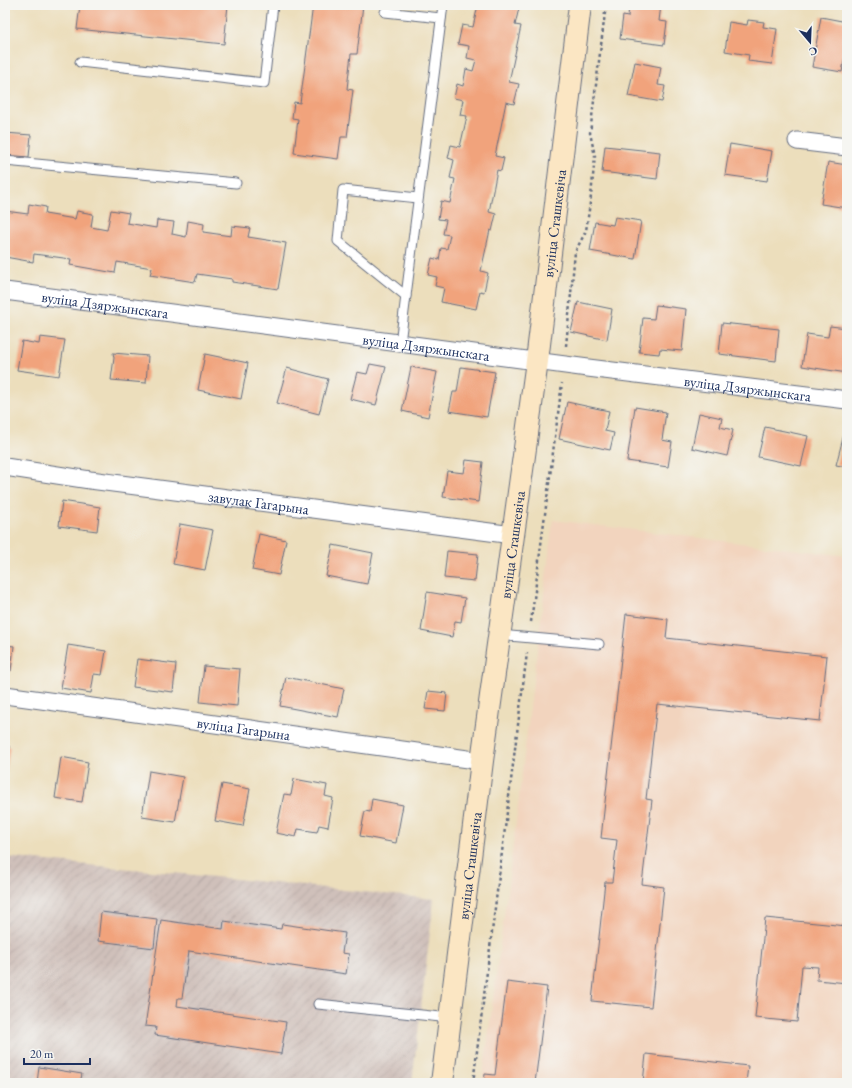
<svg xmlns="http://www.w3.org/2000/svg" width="852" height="1088" viewBox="0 0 852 1088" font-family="'EB Garamond',serif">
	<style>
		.built { fill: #f2d4be }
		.industrial { fill: url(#industrial-furrows) }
		.building { fill: #f1a37c }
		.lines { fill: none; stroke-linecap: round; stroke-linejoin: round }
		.lane-casing { stroke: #646c7f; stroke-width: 11 }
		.street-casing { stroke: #646c7f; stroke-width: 19 }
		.secondary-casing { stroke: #646c7f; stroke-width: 24 }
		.path { stroke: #646c7f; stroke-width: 2.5; stroke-dasharray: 3 3; stroke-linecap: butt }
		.lane { stroke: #fff; stroke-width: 9 }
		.street { stroke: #fff; stroke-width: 17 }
		.secondary { stroke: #fbe6c3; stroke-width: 22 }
		.labels { text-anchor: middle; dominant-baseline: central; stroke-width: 4; stroke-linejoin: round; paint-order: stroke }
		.street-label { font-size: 15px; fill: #1b2f5e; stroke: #f6f6f2 }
	</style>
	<defs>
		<pattern id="industrial-furrows" width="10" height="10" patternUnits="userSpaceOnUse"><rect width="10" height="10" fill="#cfc0ba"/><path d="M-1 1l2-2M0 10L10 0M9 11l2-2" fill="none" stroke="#b1a5a2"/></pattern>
	</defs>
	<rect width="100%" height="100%" fill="#f6f6f2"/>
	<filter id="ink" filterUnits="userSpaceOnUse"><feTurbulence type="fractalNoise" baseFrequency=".025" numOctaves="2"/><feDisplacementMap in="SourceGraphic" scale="8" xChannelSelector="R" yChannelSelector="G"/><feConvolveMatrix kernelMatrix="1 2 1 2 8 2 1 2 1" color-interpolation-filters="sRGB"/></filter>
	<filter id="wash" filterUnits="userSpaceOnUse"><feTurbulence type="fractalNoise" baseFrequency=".012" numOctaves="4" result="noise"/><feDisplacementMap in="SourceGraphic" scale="16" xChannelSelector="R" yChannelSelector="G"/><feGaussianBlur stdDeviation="0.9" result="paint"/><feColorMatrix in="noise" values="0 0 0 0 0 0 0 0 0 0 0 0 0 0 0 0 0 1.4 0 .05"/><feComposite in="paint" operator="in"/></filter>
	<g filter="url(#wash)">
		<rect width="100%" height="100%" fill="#ecdebc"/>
		<!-- built -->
		<path class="built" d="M553,520L847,556V1083H482L510,870Z"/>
		<!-- industrial -->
		<path class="industrial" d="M5,857L236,879L434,899L412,1083H5Z"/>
		<g id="blocks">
			<!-- building -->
			<g class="building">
				<path d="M80,5H228L224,44L77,29Z"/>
				<path d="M313,5H363L357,54H351L347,89L353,90L347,137H341L338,159L294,153L298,119L292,118L294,102L300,103Z"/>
				<path d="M478,5H507L519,8L515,25L521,26L509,82L519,84L514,104L506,102L495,156L504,158L501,171L497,170L489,212L496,214L492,231L490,230L481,271L488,273L484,292L480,291L476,309L441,302L444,288L435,286L437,277L428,275L432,258L439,260L441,248L447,249L450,235L443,234L446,220L438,219L441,201L450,203L455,179L450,178L454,160L448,158L451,145L460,147L467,116L460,115L463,100L454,98L457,84L463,86L466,69L473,71L476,60L467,58L469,46L458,44L462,25L473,27Z"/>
				<path d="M629,5H661L659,21L667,22L664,45L620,39L623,16L628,17Z"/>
				<path d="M821,17L847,22V46L842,72L812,67Z"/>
				<path d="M748,20L764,22L763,27L777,29L772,64L748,61L749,55L725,51L729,22L747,25Z"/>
				<path d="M635,62L661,67L658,85L665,86L662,102L628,96Z"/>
				<path d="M5,133L31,135L29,157L5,155Z"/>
				<path d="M730,144L772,151L767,181L725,175Z"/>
				<path d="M605,146L660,152L657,179L602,172Z"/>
				<path d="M828,162L847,165V208L821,204Z"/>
				<path d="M29,204L46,207L45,214L75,219L77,211L93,214L91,227L107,230L111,210L129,213L127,223L156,228L157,220L174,222L172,234L186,237L188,221L204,224L203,232L231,236L232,226L250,228L248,237L286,243L278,289L232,282V279L197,274L195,282L150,275L152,268L117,262L115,273L70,265L71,259L34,254L33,262L5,257V211L28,214Z"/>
				<path d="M615,217L641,221L635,259L590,251L595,222L613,225Z"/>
				<path d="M578,302L612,309L607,340L571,332Z"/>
				<path d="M656,305L686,309L682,351L660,349L659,354L639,352L643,318L654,319Z"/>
				<path d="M722,323L779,329L776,361L719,354Z"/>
				<path d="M830,326L847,328V373L802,366L807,334L828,337Z"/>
				<path d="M40,337L65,340L59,376L17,370L22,341L39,344Z"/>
				<path d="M113,353L148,356L146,383L111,380L114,358Z"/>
				<path d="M205,354L248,363L241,399L198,390Z"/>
				<path d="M370,364L386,367L376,405L350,399L357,372L367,374Z"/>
				<path d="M411,367L437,372L428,417L402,411Z"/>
				<path d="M461,367L495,372L487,417L449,411L453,392H457Z"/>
				<path d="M287,368L328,379L319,414L277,403Z"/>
				<path d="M567,402L609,411L605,431L614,433L610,450L559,439Z"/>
				<path d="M635,407L666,412L662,440L672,442L668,467L627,461Z"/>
				<path d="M699,413L722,418L720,427L733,430L727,456L692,448Z"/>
				<path d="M765,427L808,436L801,466L758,457Z"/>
				<path d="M844,434H847V467L836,465Z"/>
				<path d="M466,460L483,462L478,502L443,497L447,471L464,473Z"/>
				<path d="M62,501L100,507L97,531L59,526Z"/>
				<path d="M180,524L213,530L205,570L173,564Z"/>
				<path d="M259,534L286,540L279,575L252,570Z"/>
				<path d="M333,545L373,553L367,584L326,576Z"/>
				<path d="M447,551L478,554L475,581L444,578Z"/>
				<path d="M427,592L465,598L461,622L455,621L452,637L421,631Z"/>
				<path d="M626,614L668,619L666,638L827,656L820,721L657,704L646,799L652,800L642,884L664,887L651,1007L592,1001L605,882H612L617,840L601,838Z"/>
				<path d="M5,645L14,646L11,671L5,670Z"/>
				<path d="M68,645L106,651L102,675L94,674L91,693L61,688Z"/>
				<path d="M137,659L176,664L173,692L133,687Z"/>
				<path d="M204,666L240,669L237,706L200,702Z"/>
				<path d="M286,677L344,689L338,717L280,706Z"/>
				<path d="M428,691L447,693L445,711L425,709Z"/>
				<path d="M5,746L10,747L6,772H5Z"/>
				<path d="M61,757L88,762L82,802L55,798Z"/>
				<path d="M149,771L183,777L175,822L142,817Z"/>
				<path d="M294,779L327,785L325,796L333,798L328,827L319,825L317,832L298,829L296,837L276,833L284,794L291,795Z"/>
				<path d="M222,784L250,789L243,826L215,821Z"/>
				<path d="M372,799L403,805L396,843L360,836L365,811L370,812Z"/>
				<path d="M101,912L157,919L154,948L98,941Z"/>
				<path d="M765,918L847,926V983L817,980L818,967L802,966L797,1022L755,1018Z"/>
				<path d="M161,920L223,929L224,921L281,929L282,924L345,933L342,953L349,954L346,974L189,951L182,998H178L177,1006L286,1022L281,1054L155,1035L156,1027L145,1026Z"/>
				<path d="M507,982L547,987L535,1083H484L485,1074L495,1075Z"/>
				<path d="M646,1054L748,1066L746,1083H643Z"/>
				<path d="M39,1067L82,1074L80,1083H37Z"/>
			</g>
		</g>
	</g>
	<g filter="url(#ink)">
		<use href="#blocks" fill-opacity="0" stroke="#646c7f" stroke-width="1"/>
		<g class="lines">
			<defs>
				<g id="lane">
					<path d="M385,12L441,18"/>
					<path d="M80,62L264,83L273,5"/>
					<path d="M5,161L236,183"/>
					<path d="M406,296L338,241L343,190L418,198"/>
					<path d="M400,343L443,5"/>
					<path d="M499,635L599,644"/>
					<path d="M318,1004L450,1018"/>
				</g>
				<g id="street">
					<path d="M797,141L847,147"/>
					<path id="s1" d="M5,291L588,368L847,400"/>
					<path id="s2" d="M5,467L90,480L513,535"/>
					<path id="s3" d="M5,695L482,761"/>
				</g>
				<g id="secondary">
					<path id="s4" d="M442,1083L482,761L537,361L580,5"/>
				</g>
			</defs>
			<!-- lane casing -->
			<use href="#lane" class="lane-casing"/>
			<!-- street casing -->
			<use href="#street" class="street-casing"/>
			<!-- secondary casing -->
			<use href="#secondary" class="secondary-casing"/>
			<!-- path -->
			<g class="path">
				<path d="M566,346L575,252L586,231L591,196L595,156L590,133L606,5"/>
				<path d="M531,622L562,383"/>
				<path d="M473,1083L527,653"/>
			</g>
			<!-- lane -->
			<use href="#lane" class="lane"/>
			<!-- street -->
			<use href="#street" class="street"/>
			<!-- secondary -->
			<use href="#secondary" class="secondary"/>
		</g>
	</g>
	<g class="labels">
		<!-- street labels -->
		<g class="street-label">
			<text stroke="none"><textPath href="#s4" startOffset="867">вуліца Сташкевіча</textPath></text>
			<text stroke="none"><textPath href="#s1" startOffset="101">вуліца Дзяржынскага</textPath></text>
			<text stroke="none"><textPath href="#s1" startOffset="425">вуліца Дзяржынскага</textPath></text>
			<text stroke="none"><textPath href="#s1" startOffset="749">вуліца Дзяржынскага</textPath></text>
			<text stroke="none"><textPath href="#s2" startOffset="256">завулак Гагарына</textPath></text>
			<text stroke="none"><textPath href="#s4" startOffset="543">вуліца Сташкевіча</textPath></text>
			<text stroke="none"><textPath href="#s3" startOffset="241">вуліца Гагарына</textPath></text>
			<text stroke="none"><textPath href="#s4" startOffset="219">вуліца Сташкевіча</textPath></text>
		</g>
	</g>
	<!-- margin -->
	<rect width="852" height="1088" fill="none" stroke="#f6f6f2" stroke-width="20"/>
	<!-- north arrow -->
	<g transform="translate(810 42) rotate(161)" stroke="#f6f6f2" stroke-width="3" paint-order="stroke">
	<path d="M0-3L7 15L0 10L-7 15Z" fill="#1b2f5e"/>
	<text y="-6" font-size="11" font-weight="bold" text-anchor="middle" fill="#1b2f5e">С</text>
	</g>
	<!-- scale -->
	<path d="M24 1058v6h66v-6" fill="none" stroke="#1b2f5e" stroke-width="2"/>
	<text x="30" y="1058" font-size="12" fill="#1b2f5e" stroke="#f6f6f2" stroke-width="3" paint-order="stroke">20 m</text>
</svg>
